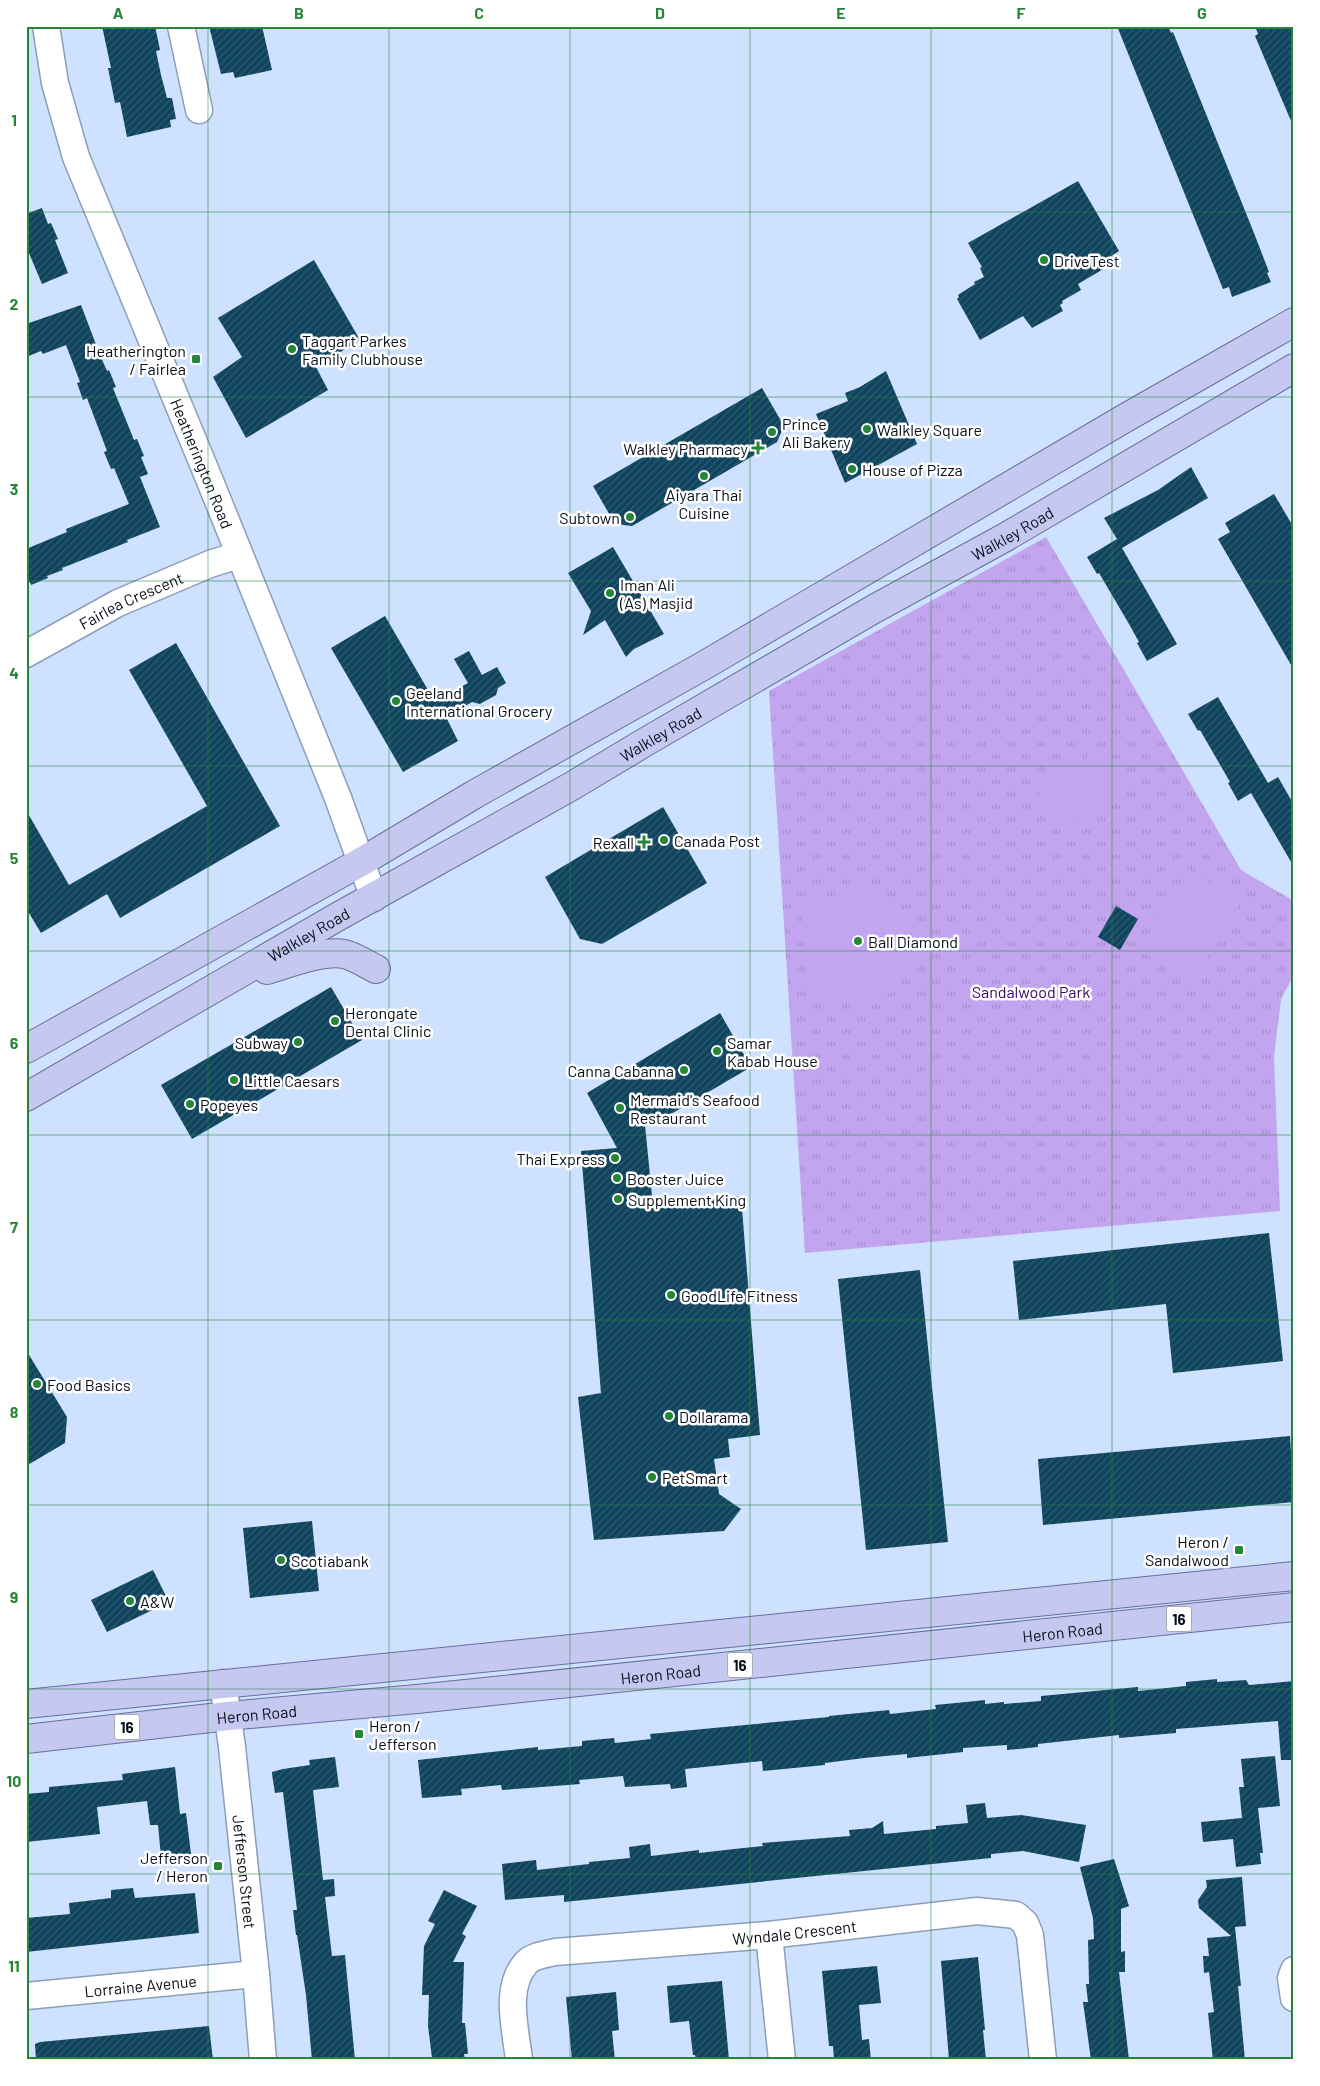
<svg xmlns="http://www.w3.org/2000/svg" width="1320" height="2086" viewBox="0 0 1320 2086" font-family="Barlow,sans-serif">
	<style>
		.park { fill: url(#park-tufts) }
		.pitch { fill: #c3a5ef }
		.building { fill: url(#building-hatch) }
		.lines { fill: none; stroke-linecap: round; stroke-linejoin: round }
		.minor-casing { stroke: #8c9eb9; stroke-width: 29 }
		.major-casing { stroke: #696e9e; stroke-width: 30 }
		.minor { stroke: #fff; stroke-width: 26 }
		.major { stroke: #c5c8f1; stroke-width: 28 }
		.grid { fill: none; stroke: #268537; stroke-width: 1; stroke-opacity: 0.55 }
		.poi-dot { fill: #268537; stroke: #fff; stroke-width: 2 }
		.labels { text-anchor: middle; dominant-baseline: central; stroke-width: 5; stroke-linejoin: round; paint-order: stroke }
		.shield { fill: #fff; stroke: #51565c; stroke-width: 1 }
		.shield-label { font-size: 15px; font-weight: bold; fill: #070d16 }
		.poi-label { font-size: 16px; fill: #070d16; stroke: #fff; text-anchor: start }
		.street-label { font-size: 16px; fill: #070d16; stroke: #fff }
		.park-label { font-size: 16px; fill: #3b0565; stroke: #fff }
		.neatline { fill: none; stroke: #268537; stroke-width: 2 }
		.grid-label { font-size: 16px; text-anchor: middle; font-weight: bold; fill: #268537 }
	</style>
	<defs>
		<pattern id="park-tufts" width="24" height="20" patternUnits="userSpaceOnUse" patternTransform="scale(1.25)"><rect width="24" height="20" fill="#c3a5ef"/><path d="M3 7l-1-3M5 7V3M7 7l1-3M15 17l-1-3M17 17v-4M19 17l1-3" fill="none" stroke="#a68dcc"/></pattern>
		<pattern id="building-hatch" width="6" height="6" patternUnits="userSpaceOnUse" patternTransform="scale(1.25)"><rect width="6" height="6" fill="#0f445e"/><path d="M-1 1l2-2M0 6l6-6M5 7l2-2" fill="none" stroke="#305b70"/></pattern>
	</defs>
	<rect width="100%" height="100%" fill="#cee1fe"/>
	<!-- park -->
	<path class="park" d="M1046,537L1241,870L1294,901V975L1281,999L1274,1057L1280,1211L805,1253L769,691Z"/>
	<!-- pitch -->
	<g class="pitch">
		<path d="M1104,747L1129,790L1058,829L1035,788Z"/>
		<path d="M1188,869L1241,901L1192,982L1139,950Z"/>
		<path d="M872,891L900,906L911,930L912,953L894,993L823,1000L813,997L802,920L812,904L841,892Z"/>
	</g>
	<!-- building -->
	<g class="building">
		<path d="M102,26H155L160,50L156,51L161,75L167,98H172L176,119L170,120L171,127L127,137L120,102L115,103L108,68H111Z"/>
		<path d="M209,26H262L272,70L235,78L233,72L221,74Z"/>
		<path d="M1117,26H1168L1171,33L1173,32L1254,233L1269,272L1267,273L1271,282L1232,297L1229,287L1223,289Z"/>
		<path d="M1255,26H1294V128L1255,36L1258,34Z"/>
		<path d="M1078,181L1119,251L1108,258L1109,262L1103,265L1105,268L1078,284L1081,290L1062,301L1063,303L1060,305L1063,311L1032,328L1023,316L980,340L957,299L959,297L958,295L975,284L974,282L984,277L980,268L982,267L968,243Z"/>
		<path d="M42,208L48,224L51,223L58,239L55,240L68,273L42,284L26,246V214Z"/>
		<path d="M314,260L360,340L316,367L328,390L246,438L213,377L242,357L218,318Z"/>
		<path d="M81,305L100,355L107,371L109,370L116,387L113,388L134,440L137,439L144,456L141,457L148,474L140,477L160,527L127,540L128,542L62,568L63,570L47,576L48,578L31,585L30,582L26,584V549L67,532L66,529L129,504L114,468L111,469L104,452L107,451L87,398L83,400L77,383L80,382L66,345L43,354L41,351L26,357V324Z"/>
		<path d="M886,371L917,444L845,483L816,414L848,401L845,393L860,387Z"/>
		<path d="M762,388L784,426L777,442L632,526L615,524L593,486Z"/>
		<path d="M1191,467L1208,498L1122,548L1177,644L1147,661L1137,643L1139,642L1129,624L1099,573L1097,574L1087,557L1117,539L1104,518L1158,490Z"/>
		<path d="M1274,494L1294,528V670L1218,539L1230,532L1225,523Z"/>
		<path d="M613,547L664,634L634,649L626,657L605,620L583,635L591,611L568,573Z"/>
		<path d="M385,616L435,702L468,683L454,659L469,651L482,675L497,667L506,683L498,688L496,695L480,704L472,702L446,717L458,741L403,772L331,648Z"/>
		<path d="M176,643L280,826L120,918L107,894L41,933L26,908V810L69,885L207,806L129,670Z"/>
		<path d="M1218,697L1268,783L1278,777L1294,805V867L1251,793L1238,801L1228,783L1230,782L1200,730L1198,731L1188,714Z"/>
		<path d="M663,807L707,883L602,944L580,939L545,877Z"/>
		<path d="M1116,906L1138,919L1120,950L1098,937Z"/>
		<path d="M331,987L362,1040L192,1139L161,1085Z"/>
		<path d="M720,1013L751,1067L654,1124L645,1125L653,1206L741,1196L760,1435L728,1439L730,1457L714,1459L719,1494L741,1509L724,1531L594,1540L578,1397L601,1393L581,1151L617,1148L587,1093Z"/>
		<path d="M1269,1233L1283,1361L1173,1373L1166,1304L1019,1320L1013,1261Z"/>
		<path d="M920,1270L948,1542L866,1550L838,1279Z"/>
		<path d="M26,1350L67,1417L65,1443L26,1466Z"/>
		<path d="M1290,1436L1294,1502L1043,1525L1038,1459Z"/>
		<path d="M312,1521L319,1591L250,1598L243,1528Z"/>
		<path d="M153,1570L169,1602L107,1632L91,1600Z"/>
		<path d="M1217,1679V1682L1246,1680L1249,1685L1294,1681V1760H1281L1278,1721L1176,1729V1733L1119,1738V1735L1038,1744V1747L1007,1750V1745L963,1748V1752L907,1758V1754L864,1758L825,1763V1765L763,1771L762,1761L685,1769L687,1787L671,1789L670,1784L625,1787L623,1776L579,1780L580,1784L555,1786L502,1790L501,1785L461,1789L462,1795L422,1798L418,1760L538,1747V1750L582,1746V1741L614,1738L615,1743L651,1739L650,1734L829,1717V1716L889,1710L890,1714L936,1709L935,1705L966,1702L985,1700V1704L1004,1702V1704L1041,1701V1696L1138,1687V1691L1186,1686V1682Z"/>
		<path d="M1275,1756L1280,1806L1258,1808L1263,1853H1260L1261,1864L1236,1867L1233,1839L1203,1842L1201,1822L1242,1818L1239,1787H1244L1241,1759Z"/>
		<path d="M335,1757L339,1787L313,1790L323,1880L334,1879L335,1896L325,1897L332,1956L345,1955L355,2060H312L306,1995L297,1935H296L293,1910H297L283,1792L275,1793L272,1774V1772L283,1769L310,1765L309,1760Z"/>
		<path d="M175,1767L180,1814L186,1813L191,1854L161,1857L158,1825H150L147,1801L97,1807L100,1834L26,1842V1794L49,1792V1787L123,1780L122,1774Z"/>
		<path d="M985,1803L987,1818L1021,1815L1086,1825L1079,1862L1023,1851L991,1854V1858L564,1902V1895L505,1900L502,1864L536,1860L537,1870L589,1864V1862L630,1858L629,1847L650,1844L651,1856L699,1850V1853L734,1849L763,1846L762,1843L850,1836L849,1830L872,1828L883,1821L884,1834L936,1829V1826L968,1823L966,1805Z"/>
		<path d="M1114,1859L1129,1906L1121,1909V1952L1125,1951V1972H1119L1129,2060H1091L1083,2002H1088L1086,1984H1089L1088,1940L1094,1939L1093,1918L1080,1867Z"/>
		<path d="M1242,1877L1246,1926L1235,1927L1241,1986H1238L1245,2060H1213L1208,2013L1214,2012L1209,1972L1204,1973L1203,1956H1209L1207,1938L1231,1936L1199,1908L1198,1900L1207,1887L1206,1880Z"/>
		<path d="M133,1888L135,1898L195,1893L199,1933L26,1952V1918L70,1914L69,1903L111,1898V1890Z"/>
		<path d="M444,1890L477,1906L462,1934L466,1936L453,1962H464L462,2023H465L468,2054H464L465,2060H440L439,2057L432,2058L428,2026L429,1995H422L424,1946L435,1924L428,1921Z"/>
		<path d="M978,1957L985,2030H983L986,2060H949L941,1961Z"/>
		<path d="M877,1966L881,2003L859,2005L862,2040L869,2039L871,2060H834L833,2046H829L822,1971Z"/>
		<path d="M722,1981L729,2060H696L695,2055H693L689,2021L670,2023L667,1986Z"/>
		<path d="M616,1992L619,2030L612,2031L615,2060H572L566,1997Z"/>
		<path d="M209,2026L213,2060H36L35,2044L40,2042Z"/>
	</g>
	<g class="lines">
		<defs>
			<g id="minor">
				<path id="s1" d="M46,26L55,83L76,157L210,481L338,798L374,898"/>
				<path d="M181,26L199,110"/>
				<path id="s2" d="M26,654L118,603L210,564L238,555"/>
				<path id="s3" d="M223,1683L232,1747L256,1974L263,2060"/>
				<path d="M769,1935L782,2060"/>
				<path d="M1294,1970L1291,1978L1294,1998"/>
				<path id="s4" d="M26,1996L256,1974"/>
				<path id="s5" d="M519,2060C516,2030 503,1987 527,1962C533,1956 547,1954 555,1952L769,1935L977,1911L1016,1915L1025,1923L1030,1935L1043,2060"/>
			</g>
			<g id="major">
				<path d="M267,970C287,964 323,950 344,954C354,956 366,964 376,969"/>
				<path d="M26,1049L361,862L475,794L703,666L1127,417L1294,322"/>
				<path id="s6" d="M26,1097L339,916L572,786L647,741L874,609L1004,538L1294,368"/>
				<path d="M26,1704L1294,1576"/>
				<path id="s7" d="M26,1739L228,1716L417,1699L1294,1607"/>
			</g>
		</defs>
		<!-- minor casing -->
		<use href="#minor" class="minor-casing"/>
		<!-- major casing -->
		<use href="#major" class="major-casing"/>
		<!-- minor -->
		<use href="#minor" class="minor"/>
		<!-- major -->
		<use href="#major" class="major"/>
	</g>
	<!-- grid -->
	<path class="grid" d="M208,26V2060M389,26V2060M570,26V2060M750,26V2060M931,26V2060M1112,26V2060M26,212H1294M26,397H1294M26,581H1294M26,766H1294M26,951H1294M26,1135H1294M26,1320H1294M26,1505H1294M26,1689H1294M26,1874H1294"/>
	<!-- markers -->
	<g class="poi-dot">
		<circle cx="1044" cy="260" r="5"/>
		<circle cx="292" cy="349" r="5"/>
		<rect x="191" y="354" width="10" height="10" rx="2.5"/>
		<circle cx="867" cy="429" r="5"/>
		<circle cx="772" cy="432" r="5"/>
		<path d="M755.5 440.5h5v5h5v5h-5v5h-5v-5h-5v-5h5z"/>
		<circle cx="852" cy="469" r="5"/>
		<circle cx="704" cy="476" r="5"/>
		<circle cx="630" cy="517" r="5"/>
		<circle cx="610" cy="593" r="5"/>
		<circle cx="396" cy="701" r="5"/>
		<circle cx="664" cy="840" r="5"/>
		<path d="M641.5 834.5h5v5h5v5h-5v5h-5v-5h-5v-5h5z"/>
		<circle cx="858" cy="941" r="5"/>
		<circle cx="335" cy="1021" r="5"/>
		<circle cx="298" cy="1042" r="5"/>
		<circle cx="717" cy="1051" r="5"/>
		<circle cx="684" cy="1070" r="5"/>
		<circle cx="234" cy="1080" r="5"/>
		<circle cx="190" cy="1104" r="5"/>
		<circle cx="620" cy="1108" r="5"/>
		<circle cx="615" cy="1158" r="5"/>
		<circle cx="617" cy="1178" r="5"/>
		<circle cx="618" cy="1199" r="5"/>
		<circle cx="671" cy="1295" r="5"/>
		<circle cx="37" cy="1384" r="5"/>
		<circle cx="669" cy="1416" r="5"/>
		<circle cx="652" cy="1477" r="5"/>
		<rect x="1234" y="1545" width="10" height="10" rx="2.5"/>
		<circle cx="281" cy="1560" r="5"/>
		<circle cx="130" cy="1601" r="5"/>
		<rect x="354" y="1729" width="10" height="10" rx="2.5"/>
		<rect x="213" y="1861" width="10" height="10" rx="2.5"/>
	</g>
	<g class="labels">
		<!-- shield labels -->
		<g class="shield">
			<rect x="1166.5" y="1606.5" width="25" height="25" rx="4"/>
			<rect x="727.5" y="1652.5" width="25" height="25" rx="4"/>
			<rect x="114.5" y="1714.5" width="25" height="25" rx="4"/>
		</g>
		<g class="shield-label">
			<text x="1179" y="1619">16</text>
			<text x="740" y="1665">16</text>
			<text x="127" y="1727">16</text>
		</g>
		<!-- poi labels -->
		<g class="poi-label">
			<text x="1054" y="260">DriveTest</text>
			<text x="302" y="340">Taggart Parkes<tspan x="302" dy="18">Family Clubhouse</tspan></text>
			<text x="186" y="350" text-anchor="end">Heatherington<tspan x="186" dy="18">/ Fairlea</tspan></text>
			<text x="782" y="423">Prince<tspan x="782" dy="18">Ali Bakery</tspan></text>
			<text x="877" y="429">Walkley Square</text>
			<text x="748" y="448" text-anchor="end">Walkley Pharmacy</text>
			<text x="862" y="469">House of Pizza</text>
			<text x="704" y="494" text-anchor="middle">Aiyara Thai<tspan x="704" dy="18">Cuisine</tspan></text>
			<text x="620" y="517" text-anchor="end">Subtown</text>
			<text x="620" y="584">Iman Ali<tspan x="620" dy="18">(As) Masjid</tspan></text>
			<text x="406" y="692">Geeland<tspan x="406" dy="18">International Grocery</tspan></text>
			<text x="674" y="840">Canada Post</text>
			<text x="634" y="842" text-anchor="end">Rexall</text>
			<text x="868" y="941">Ball Diamond</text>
			<text x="345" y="1012">Herongate<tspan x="345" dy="18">Dental Clinic</tspan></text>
			<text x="288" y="1042" text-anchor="end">Subway</text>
			<text x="727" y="1042">Samar<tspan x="727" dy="18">Kabab House</tspan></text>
			<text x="674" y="1070" text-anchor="end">Canna Cabanna</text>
			<text x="244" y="1080">Little Caesars</text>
			<text x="630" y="1099">Mermaid's Seafood<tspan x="630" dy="18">Restaurant</tspan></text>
			<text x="200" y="1104">Popeyes</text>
			<text x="605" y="1158" text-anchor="end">Thai Express</text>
			<text x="627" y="1178">Booster Juice</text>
			<text x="628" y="1199">Supplement King</text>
			<text x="681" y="1295">GoodLife Fitness</text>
			<text x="47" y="1384">Food Basics</text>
			<text x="679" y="1416">Dollarama</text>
			<text x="662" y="1477">PetSmart</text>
			<text x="1229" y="1541" text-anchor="end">Heron /<tspan x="1229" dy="18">Sandalwood</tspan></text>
			<text x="291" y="1560">Scotiabank</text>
			<text x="140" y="1601">A&amp;W</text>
			<text x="369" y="1725">Heron /<tspan x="369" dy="18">Jefferson</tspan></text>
			<text x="208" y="1857" text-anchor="end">Jefferson<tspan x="208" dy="18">/ Heron</tspan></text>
		</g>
		<!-- street labels -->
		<g class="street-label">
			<text stroke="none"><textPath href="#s1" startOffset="466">Heatherington Road</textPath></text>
			<text stroke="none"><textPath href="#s6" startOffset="1136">Walkley Road</textPath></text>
			<text stroke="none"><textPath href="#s2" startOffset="118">Fairlea Crescent</textPath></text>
			<text stroke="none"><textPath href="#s6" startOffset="731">Walkley Road</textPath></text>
			<text stroke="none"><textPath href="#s6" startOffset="326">Walkley Road</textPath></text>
			<text stroke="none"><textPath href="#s7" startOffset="1042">Heron Road</textPath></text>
			<text stroke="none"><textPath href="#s7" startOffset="638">Heron Road</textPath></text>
			<text stroke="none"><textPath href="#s7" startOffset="232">Heron Road</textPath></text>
			<text stroke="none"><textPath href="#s3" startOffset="190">Jefferson Street</textPath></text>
			<text stroke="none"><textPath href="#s5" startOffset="372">Wyndale Crescent</textPath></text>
			<text stroke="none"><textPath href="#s4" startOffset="115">Lorraine Avenue</textPath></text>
		</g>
		<!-- park labels -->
		<g class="park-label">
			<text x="1031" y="991">Sandalwood Park</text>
		</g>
	</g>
	<!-- border -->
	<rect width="1320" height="2086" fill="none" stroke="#ffffff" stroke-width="55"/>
	<rect x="28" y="28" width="1264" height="2030" class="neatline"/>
	<g class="grid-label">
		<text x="118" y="19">A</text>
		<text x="299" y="19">B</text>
		<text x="479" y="19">C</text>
		<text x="660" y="19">D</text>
		<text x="841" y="19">E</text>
		<text x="1021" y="19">F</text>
		<text x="1202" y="19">G</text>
		<text x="14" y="126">1</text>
		<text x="14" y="310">2</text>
		<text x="14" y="495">3</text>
		<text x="14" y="679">4</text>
		<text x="14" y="864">5</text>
		<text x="14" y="1049">6</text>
		<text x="14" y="1233">7</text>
		<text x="14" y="1418">8</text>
		<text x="14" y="1603">9</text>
		<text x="14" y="1787">10</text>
		<text x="14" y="1972">11</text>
	</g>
</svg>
